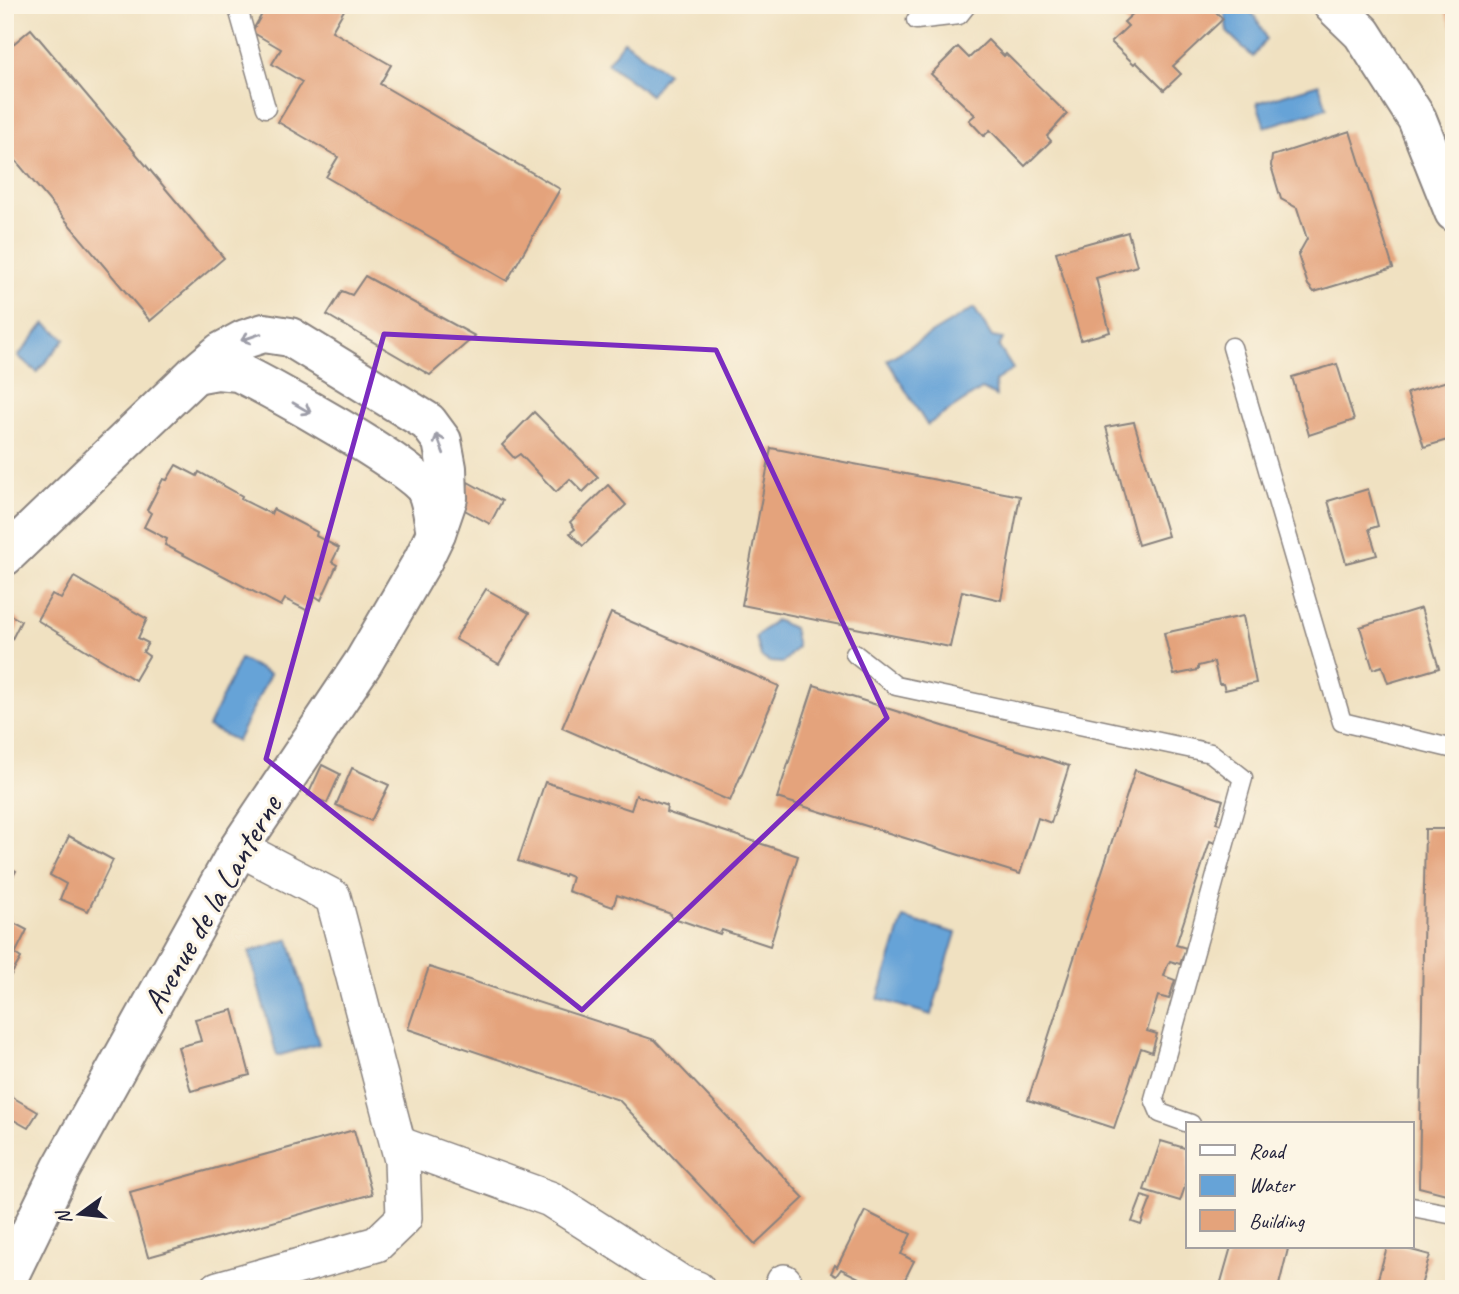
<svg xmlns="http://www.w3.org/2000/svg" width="1459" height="1294" viewBox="0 0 1459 1294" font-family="Caveat,sans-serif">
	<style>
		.water { fill: #66a3d7; stroke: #446289; stroke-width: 2 }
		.building { fill: #e4a37b }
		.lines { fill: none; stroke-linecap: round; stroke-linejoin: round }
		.lane-casing { stroke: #89827e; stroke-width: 21 }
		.street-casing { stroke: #89827e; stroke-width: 38 }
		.secondary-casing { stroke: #89827e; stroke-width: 42 }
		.lane { stroke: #fff; stroke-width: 18 }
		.street { stroke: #fff; stroke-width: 35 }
		.secondary { stroke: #fff; stroke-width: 38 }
		.oneway { stroke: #9c9ca7 }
		.marked { fill: none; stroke: #7b2cbf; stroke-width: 5; stroke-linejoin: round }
		.labels { text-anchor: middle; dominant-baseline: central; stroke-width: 6; stroke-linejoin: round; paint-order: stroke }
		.street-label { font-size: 33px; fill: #22223b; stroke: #fcf5e5 }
	</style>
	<rect width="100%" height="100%" fill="#fcf5e5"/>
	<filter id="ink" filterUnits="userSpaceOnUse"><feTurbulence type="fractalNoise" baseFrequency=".0143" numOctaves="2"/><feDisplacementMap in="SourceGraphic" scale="14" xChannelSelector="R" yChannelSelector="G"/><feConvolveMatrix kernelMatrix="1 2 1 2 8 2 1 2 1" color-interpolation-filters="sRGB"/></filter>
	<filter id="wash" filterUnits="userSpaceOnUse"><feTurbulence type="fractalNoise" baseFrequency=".00686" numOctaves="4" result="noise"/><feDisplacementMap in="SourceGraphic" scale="28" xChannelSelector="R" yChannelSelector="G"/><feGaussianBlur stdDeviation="1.57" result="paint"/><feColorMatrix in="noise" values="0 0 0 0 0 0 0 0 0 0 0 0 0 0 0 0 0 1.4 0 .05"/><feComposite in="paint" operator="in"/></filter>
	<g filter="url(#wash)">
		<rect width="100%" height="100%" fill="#f0e1c1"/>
		<!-- water -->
		<g class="water">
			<path d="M1224,5C1252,5 1257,16 1266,39L1253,57L1227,32Z"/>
			<path d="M624,41L667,73L650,95L607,63Z"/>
			<path d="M1319,84L1327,108L1265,127L1257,103Z"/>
			<path d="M974,308L992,337L1003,339L999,347L1013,369L995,381L996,396L982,389L927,425L887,360Z"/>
			<path d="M45,323L65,339L37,372L18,356Z"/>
			<path d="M775,620L793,628L797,647L783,663L770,662L761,657L756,637Z"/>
			<path d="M240,659L270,674L237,741L208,727Z"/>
			<path d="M903,918L956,933L931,1015L878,999Z"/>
			<path d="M289,939L319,1044L277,1056L249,952Z"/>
		</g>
		<g id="blocks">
			<!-- building -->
			<g class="building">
				<path d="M267,5H347L332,31L391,65L380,84L560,189L507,281L326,177L338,157L278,122L302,82L272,64L281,49L252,32Z"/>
				<path d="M1142,5H1209L1223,19L1173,66L1181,74L1164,90L1136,62L1134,64L1111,42L1128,26L1124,22Z"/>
				<path d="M1442,5H1454V32Z"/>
				<path d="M31,29L224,258L150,321L5,148V51Z"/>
				<path d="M988,40L1004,56L1006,54L1067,114L1047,136L1051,141L1025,166L990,130L984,136L969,120L975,115L931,74L958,47L969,58Z"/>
				<path d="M1350,131L1393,268L1314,292L1308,285L1298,255L1307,239L1297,208L1281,199L1271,166L1272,156Z"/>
				<path d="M1128,232L1137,266L1096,278L1110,332L1081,340L1056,252Z"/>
				<path d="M365,276L475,336L430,375L327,315L342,291L352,295Z"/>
				<path d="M1337,364L1354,420L1309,435L1292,377Z"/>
				<path d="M1454,379V438L1424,447L1407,393Z"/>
				<path d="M534,412L598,477L583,492L570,479L556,492L520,454L514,458L502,445Z"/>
				<path d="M1134,422L1168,536L1138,545L1106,427Z"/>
				<path d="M771,448L1020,496L1001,600L962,591L950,647L742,605Z"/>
				<path d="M176,465L197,476L199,472L242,496L241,499L271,514L273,509L317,532L316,536L339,548L332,562L337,565L321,600L315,596L308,611L285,599L281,606L165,545L167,539L144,527L151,513L147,510L163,479L167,480Z"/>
				<path d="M468,482L502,501L490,524L463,509Z"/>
				<path d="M608,485L626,505L583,546L570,533L575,529L570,522Z"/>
				<path d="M1368,489L1378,526L1369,529L1377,555L1346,563L1328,501Z"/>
				<path d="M1454,525V543H1453L1448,527Z"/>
				<path d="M74,577L147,619L138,638L148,643L143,652L149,656L135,680L37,620L52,594L61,599Z"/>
				<path d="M486,589L529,613L499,664L455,639Z"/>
				<path d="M1421,608L1439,668L1388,683L1382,666L1373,669L1360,627Z"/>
				<path d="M5,612L21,621L8,647L5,645Z"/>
				<path d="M611,613L779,686L730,801L562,728Z"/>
				<path d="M1243,616L1256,683L1225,690L1223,684H1219L1214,662L1198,666V670L1174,675L1164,633Z"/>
				<path d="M814,685L1069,766L1051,823L1038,818L1020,874L777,798Z"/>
				<path d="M322,765L340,774L327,803L308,795Z"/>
				<path d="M352,768L389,785L371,821L336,805Z"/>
				<path d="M1135,770L1223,800L1216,823L1227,826L1220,845L1210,841L1176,945L1186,948L1180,964L1170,961L1167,967L1164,976L1175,980L1169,999L1158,996L1147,1031L1157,1034L1152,1052L1141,1048L1114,1128L1028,1100Z"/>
				<path d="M545,782L631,810L636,795L667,806L666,812L798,856L770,946L722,930L720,934L671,917V914L617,895L613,907L568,891L572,877L565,874L564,876L518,861Z"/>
				<path d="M1425,829H1454V1196L1419,1187Z"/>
				<path d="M69,836L113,860L88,911L60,899L66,884L50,875Z"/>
				<path d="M5,865L16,871L5,891Z"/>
				<path d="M5,910L11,916L8,920L27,930L15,954L21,958L5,985Z"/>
				<path d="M429,967L655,1040L804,1198L755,1244L619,1100L408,1029Z"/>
				<path d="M233,1010L250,1075L191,1091L178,1047L201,1041L195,1019Z"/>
				<path d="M7,1094L38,1112L28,1128L5,1115Z"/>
				<path d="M354,1130L372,1194L148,1257L130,1192Z"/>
				<path d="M1161,1141L1188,1149V1178L1180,1201L1144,1190Z"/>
				<path d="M1142,1196L1151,1199L1141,1225L1132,1222Z"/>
				<path d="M865,1211L911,1234L901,1254L914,1261L900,1289H871L873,1285L841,1269L836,1276L831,1273L835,1265L837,1267Z"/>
				<path d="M1231,1247H1281L1288,1249L1278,1289H1219Z"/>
				<path d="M1387,1247H1400L1430,1255L1420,1289H1375Z"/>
				<path d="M453,1284L468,1288V1289H451Z"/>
			</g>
		</g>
	</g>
	<g filter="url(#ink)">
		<use href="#blocks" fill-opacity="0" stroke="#89827e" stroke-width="2"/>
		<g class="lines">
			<defs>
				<g id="lane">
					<path d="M237,5L266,108"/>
					<path d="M916,20L959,15L967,5"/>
					<path d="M1232,347L1342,722L1454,749"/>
					<path d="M855,654L896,686L1211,753L1243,778L1154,1099L1160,1113L1191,1124"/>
					<path d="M1412,1207L1454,1215"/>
				</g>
				<g id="street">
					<path d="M398,1144L550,1199L681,1283L697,1289"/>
					<path d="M784,1282L785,1289"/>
					<path d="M218,1289L377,1244L404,1218L402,1160L333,897L239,848"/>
				</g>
				<g id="secondary">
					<path d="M1333,5L1362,33L1417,119L1454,212"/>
					<path d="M195,374L217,370L238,372C268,386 414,467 426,490C432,502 433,519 436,532"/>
					<path d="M5,556L195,374L221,352L245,339L264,333L290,337L428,422L442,441L447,468L448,498L436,533L423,560L363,663L239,848L61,1169L5,1284"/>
				</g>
			</defs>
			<!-- lane casing -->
			<use href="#lane" class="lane-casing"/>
			<!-- street casing -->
			<use href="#street" class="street-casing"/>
			<!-- secondary casing -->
			<use href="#secondary" class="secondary-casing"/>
			<!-- lane -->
			<use href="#lane" class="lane"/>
			<!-- street -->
			<use href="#street" class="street"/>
			<!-- secondary -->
			<use href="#secondary" class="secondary"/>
		</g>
		<!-- one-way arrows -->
		<defs><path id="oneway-shaft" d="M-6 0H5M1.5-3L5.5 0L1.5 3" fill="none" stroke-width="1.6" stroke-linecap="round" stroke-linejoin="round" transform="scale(1.75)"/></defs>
		<g class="oneway">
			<use href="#oneway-shaft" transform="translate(251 337) rotate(161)"/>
			<use href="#oneway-shaft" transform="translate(302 408) rotate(30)"/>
			<use href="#oneway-shaft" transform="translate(440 444) rotate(-111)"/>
		</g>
	</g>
	<!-- marked area -->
	<path class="marked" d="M384,334L716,350L887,718L582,1010L266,759Z"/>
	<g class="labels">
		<!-- street labels -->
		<g class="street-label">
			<text transform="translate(212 904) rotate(-60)">Avenue de la Lanterne</text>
		</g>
	</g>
	<!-- margin -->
	<rect width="1459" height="1294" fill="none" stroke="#fcf5e5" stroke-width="28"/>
	<!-- legend -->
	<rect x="1186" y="1122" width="228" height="126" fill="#fcf5e5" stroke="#a5a1a1" stroke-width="2"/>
	<rect x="1200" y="1145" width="35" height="10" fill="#ffffff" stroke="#a5a1a1" stroke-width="2"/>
	<text x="1249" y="1158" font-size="21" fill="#22223b">Road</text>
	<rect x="1200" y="1175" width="35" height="21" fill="#66a3d7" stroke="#a5a1a1" stroke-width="2"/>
	<text x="1249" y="1192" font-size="21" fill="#22223b">Water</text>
	<rect x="1200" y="1210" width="35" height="21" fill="#e4a37b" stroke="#a5a1a1" stroke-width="2"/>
	<text x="1249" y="1228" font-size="21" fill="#22223b">Building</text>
	<!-- north arrow -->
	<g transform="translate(80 1214) rotate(255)" stroke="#fcf5e5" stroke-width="5" paint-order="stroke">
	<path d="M0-5L12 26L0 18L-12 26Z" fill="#22223b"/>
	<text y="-10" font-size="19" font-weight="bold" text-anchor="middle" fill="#22223b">N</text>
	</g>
</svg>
